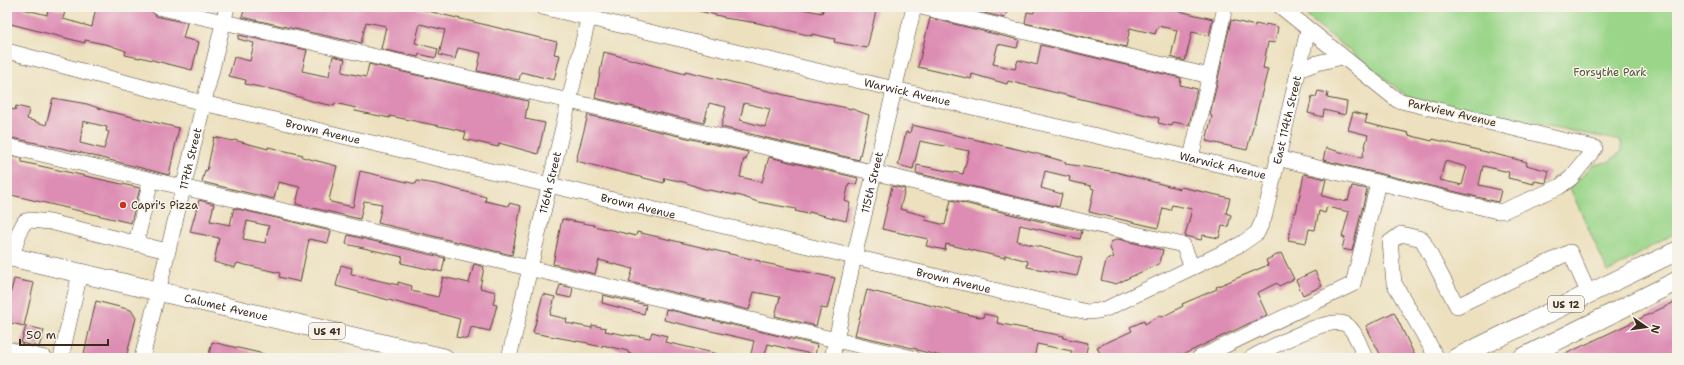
<svg xmlns="http://www.w3.org/2000/svg" width="1684" height="365" viewBox="0 0 1684 365" font-family="'Shantell Sans',sans-serif">
	<style>
		.green { fill: #9ad589; stroke: #6a8054 }
		.building { fill: #dd8cb3; fill-rule: evenodd }
		.lines { fill: none; stroke-linecap: round; stroke-linejoin: round }
		.minor-casing { stroke: #564536; stroke-width: 16 }
		.major-casing { stroke: #564536; stroke-width: 20 }
		.minor { stroke: #fff; stroke-width: 15 }
		.major { stroke: #fff; stroke-width: 19 }
		.poi-dot { fill: #c8321e; stroke: #f7f3e8; stroke-width: 1.5 }
		.labels { text-anchor: middle; dominant-baseline: central; stroke-width: 3; stroke-linejoin: round; paint-order: stroke }
		.shield { fill: #f7f3e8; stroke: #73665b; stroke-width: 1 }
		.shield-label { font-size: 10px; font-weight: bold; fill: #3b2a1e }
		.park-label { font-size: 11px; fill: #535539; stroke: #f7f3e8 }
		.street-label { font-size: 11px; fill: #3b2a1e; stroke: #f7f3e8 }
		.poi-label { font-size: 11px; fill: #3b2a1e; stroke: #f7f3e8; text-anchor: start }
	</style>
	<rect width="100%" height="100%" fill="#f7f3e8"/>
	<filter id="ink" filterUnits="userSpaceOnUse"><feTurbulence type="fractalNoise" baseFrequency=".025" numOctaves="2"/><feDisplacementMap in="SourceGraphic" scale="8" xChannelSelector="R" yChannelSelector="G"/><feConvolveMatrix kernelMatrix="1 2 1 2 8 2 1 2 1" color-interpolation-filters="sRGB"/></filter>
	<filter id="wash" filterUnits="userSpaceOnUse"><feTurbulence type="fractalNoise" baseFrequency=".012" numOctaves="4" result="noise"/><feDisplacementMap in="SourceGraphic" scale="16" xChannelSelector="R" yChannelSelector="G"/><feGaussianBlur stdDeviation="0.9" result="paint"/><feColorMatrix in="noise" values="0 0 0 0 0 0 0 0 0 0 0 0 0 0 0 0 0 1.4 0 .05"/><feComposite in="paint" operator="in"/></filter>
	<g filter="url(#wash)">
		<rect width="100%" height="100%" fill="#ece0be"/>
		<!-- green -->
		<path class="green" d="M1295,7H1677V232L1608,272L1570,188L1593,165L1608,162L1621,152V141L1408,97Z"/>
		<g id="blocks">
			<!-- building -->
			<g class="building">
				<path d="M7,7H24L23,9L47,15L48,7L65,11L63,19L92,27L96,7H137L150,10L156,16L187,23L183,38L199,42L192,70L140,57V58L125,55L126,51L109,45L85,40V43L7,23Z"/>
				<path d="M245,7H411L557,42L554,54L560,55L554,80L521,72L519,80L477,71L481,53L458,48L455,59L439,55L445,30L420,24L415,43L438,49L436,58L419,54L418,57L381,49L386,26L366,22L361,43L350,40L349,41L242,17Z"/>
				<path d="M699,7H777L785,9L786,7H792L822,13L824,7H877L867,48L834,42L835,39L812,34V36L758,23L724,18V17L699,11Z"/>
				<path d="M960,7H1002L1008,8L1005,18Z"/>
				<path d="M1035,7H1162L1213,19L1209,36L1192,32L1185,61L1171,57L1177,30L1158,26L1155,34L1130,28L1126,47L1025,23L1027,12L1034,13Z"/>
				<path d="M930,18L1019,40L1017,48L998,44L993,64L1015,69L1018,60L1037,65L1041,45L1181,78L1180,85L1197,89L1189,125L1173,122L1172,126L1158,123L1159,118L1008,81L1007,84L972,74L971,79L918,67Z"/>
				<path d="M1231,20L1255,26V24L1265,26L1266,24L1278,27L1275,43L1268,42L1263,68L1268,69L1247,150L1206,141L1212,116L1210,115Z"/>
				<path d="M239,35L307,50L302,71L325,76H329L333,56L345,59L342,72L366,77L369,64L528,101L525,119L545,123L538,154L499,143L498,147L464,139L466,132L449,128L390,116V118L355,111L356,108L335,103L334,106L315,102L280,91L245,84L246,80L229,76L234,57L250,61L254,43L238,39Z"/>
				<path d="M604,52L685,74V71L789,96L852,109L869,115L859,160L721,127L726,107L709,103L704,123L595,98ZM744,103L770,109L765,127L740,120Z"/>
				<path d="M1318,91L1328,93L1327,98L1347,102L1345,115L1324,110L1323,117L1308,113L1312,96L1316,97Z"/>
				<path d="M53,98L87,104L107,111L179,128L169,175L66,149L7,137V108L15,110L16,106L29,109L27,119L46,125ZM83,121L107,127L106,131L109,132L104,149L80,143Z"/>
				<path d="M1353,112L1367,116L1365,123L1409,133L1408,135L1432,141L1433,139L1527,162L1526,165L1549,171L1546,183L1534,181V184L1508,178L1509,172L1483,166L1479,185L1501,190L1498,202L1323,160L1326,148L1362,158L1368,135L1348,130ZM1445,161L1467,167L1462,185L1440,180Z"/>
				<path d="M588,115L748,152L746,160L744,159L740,177L762,182L769,157L858,178L856,185L849,183L845,201L850,203L846,221L809,212L808,214L795,211L796,209L758,202L741,196L703,189L684,182L665,178L664,183L576,161Z"/>
				<path d="M912,125L1034,153L1066,162V164L1116,172L1180,189L1181,187L1230,198L1226,213L1231,215L1228,227L1222,226L1219,238L1203,235L1201,240L1185,236L1192,209L1172,205L1170,210L1163,208L1158,228L1089,212L1094,189L1091,188V186L1069,181L1070,177L1045,171L1041,188L1062,194L1059,207L916,173L917,165L963,174L969,151L920,141L913,169L898,165L906,132L910,133Z"/>
				<path d="M214,137L233,141L234,140L268,149V147L303,155L302,157L337,166L329,200L331,202L353,207L360,171L416,184L417,181L436,184L486,197L485,201L508,206L509,203L521,206L512,255L378,223L382,204L364,201L360,219L296,204L300,187L278,182L274,199L202,182L205,170L207,171Z"/>
				<path d="M7,155L22,159V162L140,188L131,223L7,194Z"/>
				<path d="M1304,174L1326,179L1322,196L1346,202V200L1348,201L1352,186L1367,189L1352,251L1342,249L1345,237H1342L1349,212L1327,207L1325,213L1319,211L1315,230L1309,229L1306,243L1288,240L1294,213H1296Z"/>
				<path d="M892,186L905,189L900,209L926,216L925,220L945,225L951,200L1082,231L1080,239L1020,225L1017,241L1082,258L1077,276L1027,267L1028,261L1005,255V258L946,244L945,250L926,246L928,239L882,229Z"/>
				<path d="M199,200L214,204L210,221L230,225L234,208L331,231L328,243L309,239L300,282L279,277L280,273L237,263L235,268L214,262L219,238L190,232ZM247,221L269,226L265,243L243,239Z"/>
				<path d="M562,219L594,225V226L636,236L637,232L760,261V262L835,278L827,309L821,308L816,326L775,316L780,297L754,292L749,310L629,282L633,269L599,260L595,274L553,264Z"/>
				<path d="M348,235L445,258L442,272L401,263L403,257L346,244Z"/>
				<path d="M1118,239L1163,250L1160,263L1116,284L1101,280L1106,261L1114,257L1110,248L1111,242Z"/>
				<path d="M1281,253L1294,279L1279,286L1277,283L1257,293L1267,315L1182,355L1183,358H1102L1097,347L1132,331L1130,327L1144,321L1145,324L1161,315L1162,317L1183,306L1182,304L1217,289L1216,287L1268,265L1266,260Z"/>
				<path d="M474,264L484,267L480,288L496,292L493,304L497,305L490,331L471,327L468,339L456,337L460,319L336,286L341,265L352,268L351,274L398,285V282L412,286L411,291L438,297L443,277L469,283Z"/>
				<path d="M1315,271L1322,286L1303,295L1296,280Z"/>
				<path d="M14,279L34,283L24,326L7,322V307Z"/>
				<path d="M560,285L573,288L571,298L557,295Z"/>
				<path d="M867,290L983,318L984,314L998,317L997,323L1064,336L1063,338L1088,343L1085,358H1070L1072,351L1037,344L1034,358H948L917,350V349L855,335Z"/>
				<path d="M543,294L555,297L550,315L567,319L566,323L592,328V325L606,328L605,331L631,336V335L650,338L652,332L667,336L665,342L718,354V358H645L628,353V351L602,345V347L588,344V343L533,333Z"/>
				<path d="M603,295L646,305L644,314L602,303Z"/>
				<path d="M96,301L131,310L136,318L126,358H83Z"/>
				<path d="M1677,301V358H1557Z"/>
				<path d="M666,309L817,345L815,355L768,344L764,358H750L754,341L664,320Z"/>
				<path d="M1394,312L1415,356L1410,358H1382L1366,326Z"/>
				<path d="M26,326L44,330L39,347L21,343Z"/>
				<path d="M212,342L264,354V358H208Z"/>
			</g>
		</g>
	</g>
	<g filter="url(#ink)">
		<use href="#blocks" fill-opacity="0" stroke="#564536" stroke-width="1"/>
		<g class="lines">
			<defs>
				<g id="minor">
					<path d="M158,7L569,101L1183,245L1192,267"/>
					<path id="s1" d="M542,7L1273,177"/>
					<path d="M921,7L1210,76"/>
					<path id="s2" d="M7,51L203,103L1087,312L1098,311L1108,308L1241,244L1257,233L1264,218L1308,30"/>
					<path d="M1298,70L1317,63L1342,57"/>
					<path d="M7,146L913,358"/>
					<path d="M1191,158L1225,7"/>
					<path d="M1277,158L1497,211H1503L1559,187L1571,178L1595,148L1397,100L1281,7"/>
					<path d="M136,243L151,180"/>
					<path d="M12,257L20,230L25,221L30,220L50,222L167,251"/>
					<path d="M7,349L45,358"/>
					<path d="M61,358L80,273"/>
					<path id="s3" d="M142,358L227,7"/>
					<path id="s4" d="M509,358L591,7"/>
					<path id="s5" d="M832,358L854,257L914,7"/>
					<path d="M1199,358L1353,284L1378,183"/>
					<path d="M1251,358C1268,349 1327,316 1345,324C1355,329 1361,348 1365,358"/>
					<path d="M1437,358L1394,283L1390,242L1401,234L1422,239L1457,306L1570,252L1589,294"/>
				</g>
				<g id="major">
					<path id="s6" d="M7,256L444,358"/>
					<path d="M1456,358L1677,251"/>
					<path d="M1522,358L1677,281"/>
				</g>
			</defs>
			<!-- minor casing -->
			<use href="#minor" class="minor-casing"/>
			<!-- major casing -->
			<use href="#major" class="major-casing"/>
			<!-- minor -->
			<use href="#minor" class="minor"/>
			<!-- major -->
			<use href="#major" class="major"/>
		</g>
	</g>
	<!-- markers -->
	<circle class="poi-dot" cx="123" cy="205" r="4"/>
	<g class="labels">
		<!-- shield labels -->
		<g class="shield">
			<rect x="1548" y="296" width="36" height="16" rx="3"/>
			<rect x="309" y="323" width="36" height="16" rx="3"/>
		</g>
		<g class="shield-label">
			<text x="1566" y="304">US 12</text>
			<text x="327" y="331">US 41</text>
		</g>
		<!-- park labels -->
		<g class="park-label">
			<text x="1610" y="72">Forsythe Park</text>
		</g>
		<!-- street labels -->
		<g class="street-label">
			<text stroke="none"><textPath href="#s1" startOffset="375">Warwick Avenue</textPath></text>
			<text transform="translate(1452 113) rotate(13)">Parkview Avenue</text>
			<text stroke="none"><textPath href="#s2" startOffset="1417">East 114th Street</textPath></text>
			<text stroke="none"><textPath href="#s2" startOffset="326">Brown Avenue</textPath></text>
			<text stroke="none"><textPath href="#s3" startOffset="205">117th Street</textPath></text>
			<text stroke="none"><textPath href="#s1" startOffset="699">Warwick Avenue</textPath></text>
			<text stroke="none"><textPath href="#s4" startOffset="180">116th Street</textPath></text>
			<text stroke="none"><textPath href="#s5" startOffset="180">115th Street</textPath></text>
			<text stroke="none"><textPath href="#s2" startOffset="650">Brown Avenue</textPath></text>
			<text stroke="none"><textPath href="#s2" startOffset="974">Brown Avenue</textPath></text>
			<text stroke="none"><textPath href="#s6" startOffset="225">Calumet Avenue</textPath></text>
		</g>
		<!-- poi labels -->
		<g class="poi-label">
			<text x="131" y="205">Capri's Pizza</text>
		</g>
	</g>
	<!-- margin -->
	<rect width="1684" height="365" fill="none" stroke="#f7f3e8" stroke-width="24"/>
	<!-- north arrow -->
	<g transform="translate(1646 327) rotate(103)" stroke="#f7f3e8" stroke-width="3" paint-order="stroke">
	<path d="M0-3L7 15L0 10L-7 15Z" fill="#3b2a1e"/>
	<text y="-6" font-size="11" font-weight="bold" text-anchor="middle" fill="#3b2a1e">N</text>
	</g>
	<!-- scale -->
	<path d="M20 339v6h88v-6" fill="none" stroke="#3b2a1e" stroke-width="2"/>
	<text x="26" y="339" font-size="12" fill="#3b2a1e" stroke="#f7f3e8" stroke-width="3" paint-order="stroke">50 m</text>
</svg>
